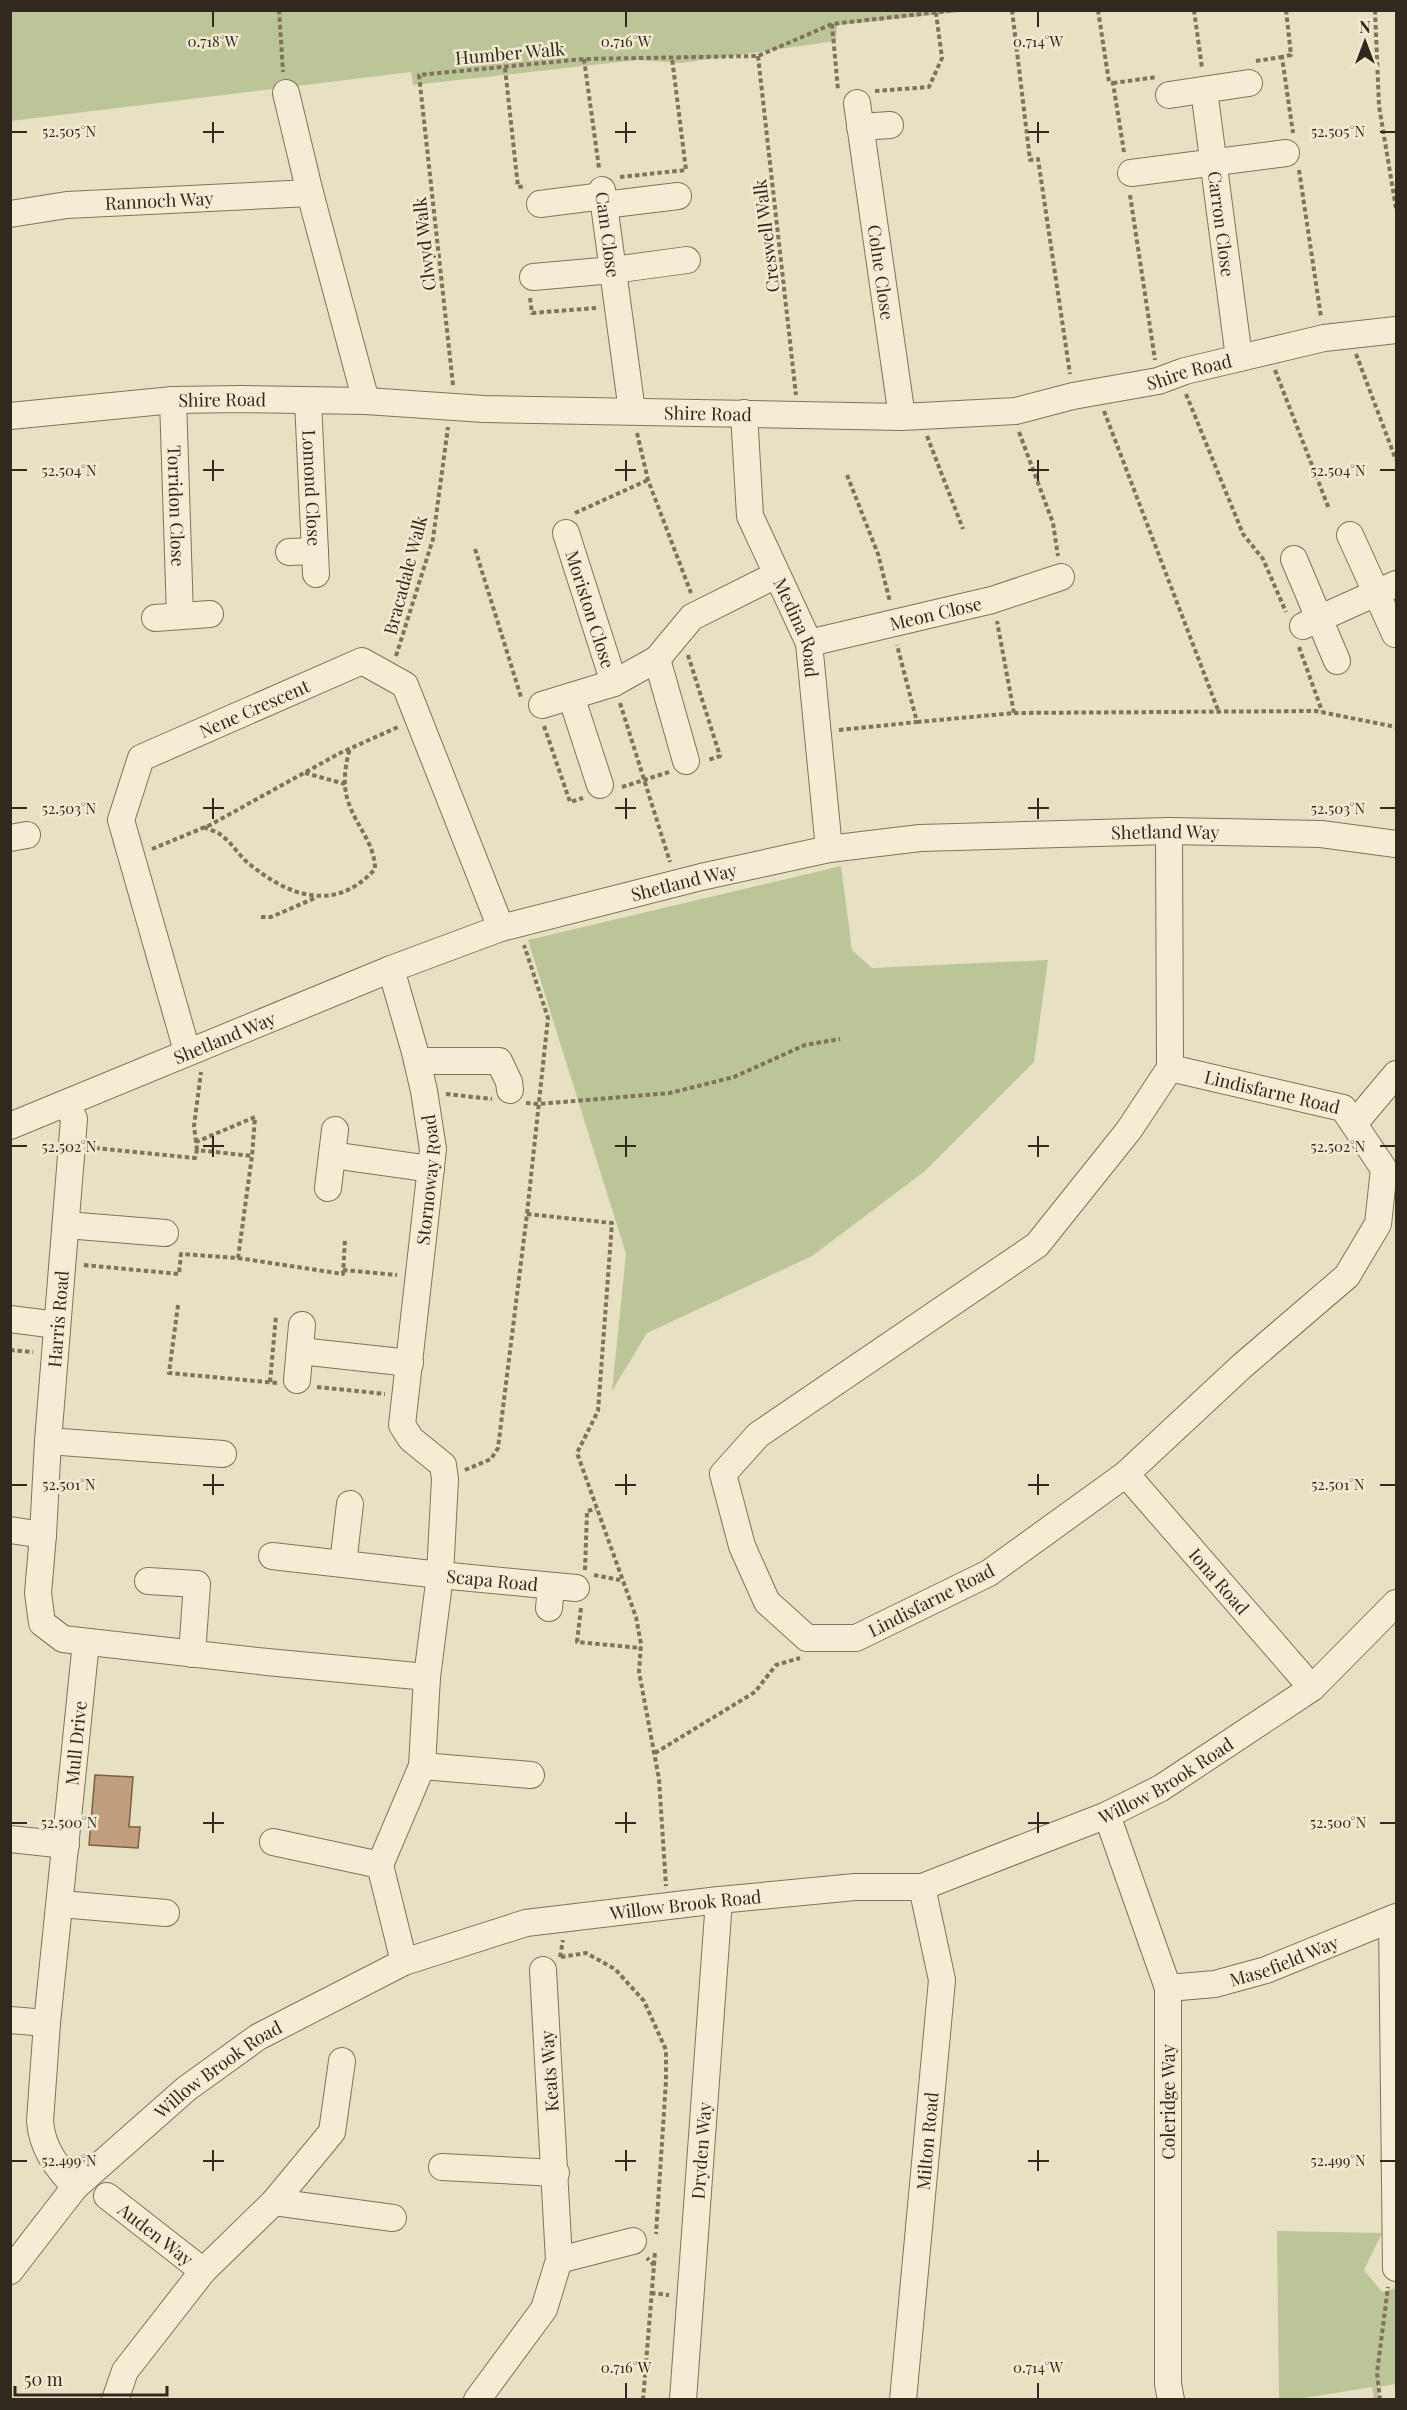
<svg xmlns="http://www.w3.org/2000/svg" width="1407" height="2410" viewBox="0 0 1407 2410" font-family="'Playfair Display',serif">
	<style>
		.green { fill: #bcc597 }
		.building { fill: #c29f7c; stroke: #7c5f44; stroke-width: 1.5 }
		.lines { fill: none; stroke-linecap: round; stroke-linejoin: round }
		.minor-casing { stroke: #80725b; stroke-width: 28 }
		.path { stroke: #80725b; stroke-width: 4; stroke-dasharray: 4.5 3; stroke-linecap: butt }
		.minor { stroke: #f4edd4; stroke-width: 26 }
		.ticks { fill: none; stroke: #31291e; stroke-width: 2 }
		.labels { text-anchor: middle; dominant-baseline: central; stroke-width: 5; stroke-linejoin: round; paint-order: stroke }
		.street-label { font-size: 18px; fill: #31291e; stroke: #f1ead0 }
		.ticks-label { font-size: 15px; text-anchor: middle; fill: #31291e; stroke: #f1ead0; stroke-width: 5; stroke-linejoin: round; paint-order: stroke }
	</style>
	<rect width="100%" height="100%" fill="#e8e0c2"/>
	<!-- green -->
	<g class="green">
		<path d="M10,11H971L837,25L836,41L681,63L637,60L413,85L411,72L11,121Z"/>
		<path d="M841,866L852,950L872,968L1048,960L1034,1062L925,1171L812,1256L647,1333L612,1391L626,1254L528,940Z"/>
		<path d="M1277,2231L1382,2233L1364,2270L1382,2292L1396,2288V2384L1378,2387L1379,2399H1374L1372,2387L1298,2399H1279Z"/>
	</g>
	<!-- building -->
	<path class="building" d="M95,1775L133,1777L129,1827H140L138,1848L89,1845Z"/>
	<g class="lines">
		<defs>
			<g id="minor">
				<path id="s1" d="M1204,90L1239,358"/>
				<path d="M286,93L310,193L366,401"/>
				<path d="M1169,95L1249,83"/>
				<path id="s2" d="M857,103L902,417"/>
				<path d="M860,127L890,125"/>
				<path d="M1131,173L1286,153"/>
				<path id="s3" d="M602,190L632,411"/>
				<path d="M540,204L603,196"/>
				<path d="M604,205L678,196"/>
				<path id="s4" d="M10,214L67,205L310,193"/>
				<path d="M533,277L613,270L687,260"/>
				<path id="s5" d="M173,400L180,615"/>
				<path id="s6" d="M308,401L316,574"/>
				<path id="s7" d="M744,413L750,516L809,643L829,849"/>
				<path id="s8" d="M10,416L173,400L242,399L366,401L484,409L902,417L1016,411L1073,396L1158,381L1185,371L1324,338L1396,330"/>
				<path id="s9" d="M566,533L614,683"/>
				<path d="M1350,535L1395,634"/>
				<path d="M289,552L315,551"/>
				<path d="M1294,559L1337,661"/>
				<path d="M155,618L210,614"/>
				<path d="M1303,626L1396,584"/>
				<path id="s10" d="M809,643L992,600L1061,577"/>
				<path d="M657,659L686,761"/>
				<path d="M571,696L600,785"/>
				<path d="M542,705L614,683L657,659L692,617L776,575"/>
				<path id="s11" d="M1169,831L1170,1068L1343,1108L1384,1169L1378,1224L1347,1276L1242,1366L1126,1474L989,1573L856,1638H807L767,1602L742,1546L723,1474L758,1435L1037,1245L1129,1130L1170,1068"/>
				<path d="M10,838L27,835"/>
				<path id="s12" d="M187,1051L121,820L141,758L362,661L405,685L501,928"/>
				<path d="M417,1061H499L509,1082L510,1090"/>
				<path d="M1354,1124L1396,1074"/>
				<path id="s13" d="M10,1126L391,969L501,928L701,877L829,849L920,838L1169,831L1321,834L1396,844"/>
				<path d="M332,1155L431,1169"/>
				<path d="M328,1188L335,1130"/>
				<path d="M66,1225L165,1233"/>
				<path d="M10,1319L57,1325"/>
				<path d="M300,1351L410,1363"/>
				<path d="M297,1380L302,1325"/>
				<path d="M48,1441L223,1454"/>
				<path id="s14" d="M1126,1474L1312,1688"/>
				<path id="s15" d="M10,1530L43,1535L48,1441L74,1119L67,1104"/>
				<path d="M43,1535L38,1593L42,1623L63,1639L267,1662L427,1677"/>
				<path id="s16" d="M272,1556L440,1575L445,1479L443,1465L411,1439L402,1425L433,1149L424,1091L415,1052L391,969"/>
				<path d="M343,1564L350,1504"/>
				<path d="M148,1581L197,1584L192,1654"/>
				<path d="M549,1608L551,1586"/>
				<path d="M422,1766L531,1775"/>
				<path d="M1107,1815L1168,1988V2384L1171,2400"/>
				<path d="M10,1839L66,1845"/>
				<path d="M273,1842L380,1865"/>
				<path d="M61,1904L166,1913"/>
				<path d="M1392,1919L1396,2268"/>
				<path id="s17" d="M404,1962L380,1865L422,1766L427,1677L440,1575L576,1588"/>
				<path id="s18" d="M1168,1988L1215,1984L1266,1970L1396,1917"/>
				<path d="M10,2020L47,2023"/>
				<path d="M442,2167L556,2173"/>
				<path id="s19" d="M75,2187C57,2167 42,2149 40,2121L47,2023L86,1642"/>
				<path id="s20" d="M107,2196L203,2271"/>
				<path d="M274,2202L393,2218"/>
				<path d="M559,2260L633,2241"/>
				<path id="s21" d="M10,2271L75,2187L186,2089L258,2037L404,1962L526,1923L719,1900L855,1887H922L1107,1815L1161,1788L1312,1688L1396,1603"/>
				<path d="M115,2400L125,2371L203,2271L274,2202L332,2132L342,2061"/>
				<path d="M477,2400L544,2309L559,2260L543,1970"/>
				<path id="s22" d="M683,2400L719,1900"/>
				<path id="s23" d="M903,2400L942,1980L922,1887"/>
			</g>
		</defs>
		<!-- minor casing -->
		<use href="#minor" class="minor-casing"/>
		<!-- path -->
		<g class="path">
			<path d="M279,10L283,72"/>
			<path d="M1012,10L1030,160L1038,159L1070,374"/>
			<path d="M1098,10L1109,82L1113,83L1124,152"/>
			<path d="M1194,10L1202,68"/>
			<path d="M1286,10L1291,55L1282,57L1293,133"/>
			<path d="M1375,10L1379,106L1396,208"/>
			<path d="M832,24L838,90"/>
			<path d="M758,56L796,395"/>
			<path d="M584,59L599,168"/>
			<path d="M1256,61L1282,57"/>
			<path d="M505,68L518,187L526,186"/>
			<path d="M1113,83L1157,77"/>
			<path d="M875,91L929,87L942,58L936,13"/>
			<path d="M1299,170L1321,317"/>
			<path d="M620,177L686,170L672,58"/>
			<path d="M1130,195L1155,360"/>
			<path d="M530,298L532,313L596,308"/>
			<path d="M1356,354L1396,460"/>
			<path d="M1275,370L1329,509"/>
			<path d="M453,385L419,75L584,59L758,56L832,24L956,10"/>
			<path d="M1186,394L1243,534L1263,559L1286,612"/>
			<path d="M1104,411L1218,710"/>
			<path d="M1019,432L1053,523L1058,556"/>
			<path d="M637,433L648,480L691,593"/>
			<path d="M927,436L963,529"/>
			<path d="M847,475L878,554L890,602"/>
			<path d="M575,513L648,480"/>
			<path d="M475,549L521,697"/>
			<path d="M1299,647L1322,711"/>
			<path d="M688,655L720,756L708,760"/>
			<path d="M396,656L433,539L448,427"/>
			<path d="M620,703L670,862"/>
			<path d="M1014,713L1316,711L1396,727"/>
			<path d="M917,722L1014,713L997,621"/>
			<path d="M544,726L570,802L583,798"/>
			<path d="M839,730L917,722L897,645"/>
			<path d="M305,773L345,784"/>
			<path d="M622,787L669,772"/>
			<path d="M204,827C209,830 217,831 221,835C231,842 238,854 247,862C287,896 335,914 375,869C375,844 357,827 349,804C342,786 345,766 350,748"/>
			<path d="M152,849L210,825L340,753L398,727"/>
			<path d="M261,917H271L315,898"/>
			<path d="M446,1094L492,1099"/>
			<path d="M526,1103L538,1104L670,1093L734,1077L805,1045L840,1039"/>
			<path d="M196,1142L194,1126L201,1072"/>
			<path d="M197,1150L196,1142L255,1117L252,1156"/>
			<path d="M527,1214L612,1223L598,1411L577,1453L636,1617L641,1644L639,1672L659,1779L666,1886"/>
			<path d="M238,1258L343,1274L345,1239"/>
			<path d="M84,1265L179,1274L181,1254L238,1258L252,1156L197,1150L195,1158L94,1148"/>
			<path d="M343,1270L397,1275"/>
			<path d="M178,1305L169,1373L277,1383"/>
			<path d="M10,1350L33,1352"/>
			<path d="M270,1382L276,1316"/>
			<path d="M317,1387L385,1394"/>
			<path d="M465,1470L491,1459L498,1448L527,1214L548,1018L524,945"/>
			<path d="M585,1570L587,1511L596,1509"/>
			<path d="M594,1575L620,1580"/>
			<path d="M581,1608L577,1642L641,1648"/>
			<path d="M655,1753L755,1692L776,1665L800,1658"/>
			<path d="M560,1957L563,1940"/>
			<path d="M561,1957L586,1953L615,1969L644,2001L666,2050V2081L656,2234"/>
			<path d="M654,2265L655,2251"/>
			<path d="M651,2293L669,2295"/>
			<path d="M643,2400L654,2265L647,2258"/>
			<path d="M1380,2400L1377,2373L1388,2287"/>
		</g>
		<!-- minor -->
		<use href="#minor" class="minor"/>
	</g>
	<!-- ticks -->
	<path class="ticks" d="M213,12V27M626,12V27M1038,12V27M213,122V143M626,122V143M1038,122V143M12,132H27M203,132H224M615,132H636M1028,132H1049M1380,132H1395M213,460V481M626,460V481M1038,460V481M12,470H27M203,470H224M615,470H636M1028,470H1049M1380,470H1395M213,798V819M626,798V819M1038,798V819M12,808H27M203,808H224M615,808H636M1028,808H1049M1380,808H1395M213,1136V1157M626,1136V1157M1038,1136V1157M12,1146H27M203,1146H224M615,1146H636M1028,1146H1049M1380,1146H1395M213,1474V1495M626,1474V1495M1038,1474V1495M12,1485H27M203,1485H224M615,1485H636M1028,1485H1049M1380,1485H1395M213,1812V1833M626,1812V1833M1038,1812V1833M12,1823H27M203,1823H224M615,1823H636M1028,1823H1049M1380,1823H1395M213,2150V2171M626,2150V2171M1038,2150V2171M12,2161H27M203,2161H224M615,2161H636M1028,2161H1049M1380,2161H1395M626,2383V2398M1038,2383V2398"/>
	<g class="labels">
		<!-- street labels -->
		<g class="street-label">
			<text transform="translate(510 53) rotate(-5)">Humber Walk</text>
			<text stroke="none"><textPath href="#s4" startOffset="150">Rannoch Way</textPath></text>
			<text stroke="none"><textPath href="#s1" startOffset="135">Carron Close</textPath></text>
			<text stroke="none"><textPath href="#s3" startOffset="45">Cam Close</textPath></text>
			<text transform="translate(766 236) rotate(-97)">Creswell Walk</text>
			<text transform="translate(424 244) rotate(-96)">Clwyd Walk</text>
			<text stroke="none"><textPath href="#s2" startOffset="171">Colne Close</textPath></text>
			<text stroke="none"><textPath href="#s8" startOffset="1185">Shire Road</textPath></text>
			<text stroke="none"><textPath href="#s8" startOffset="213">Shire Road</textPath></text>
			<text stroke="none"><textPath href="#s8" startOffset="699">Shire Road</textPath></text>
			<text stroke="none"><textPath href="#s6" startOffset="87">Lomond Close</textPath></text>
			<text stroke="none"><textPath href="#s5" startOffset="106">Torridon Close</textPath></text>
			<text transform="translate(405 575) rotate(-75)">Bracadale Walk</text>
			<text stroke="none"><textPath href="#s9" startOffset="80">Moriston Close</textPath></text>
			<text stroke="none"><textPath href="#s10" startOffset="130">Meon Close</textPath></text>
			<text stroke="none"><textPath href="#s7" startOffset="225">Medina Road</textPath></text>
			<text stroke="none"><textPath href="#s12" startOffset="429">Nene Crescent</textPath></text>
			<text stroke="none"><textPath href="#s13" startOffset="1204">Shetland Way</textPath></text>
			<text stroke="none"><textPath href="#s13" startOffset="718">Shetland Way</textPath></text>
			<text stroke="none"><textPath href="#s13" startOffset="232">Shetland Way</textPath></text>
			<text stroke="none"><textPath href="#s11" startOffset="342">Lindisfarne Road</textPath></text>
			<text stroke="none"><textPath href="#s16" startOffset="584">Stornoway Road</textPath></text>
			<text stroke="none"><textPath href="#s15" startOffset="250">Harris Road</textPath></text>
			<text stroke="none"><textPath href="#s14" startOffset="142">Iona Road</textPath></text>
			<text stroke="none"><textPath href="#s17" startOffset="452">Scapa Road</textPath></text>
			<text transform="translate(931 1600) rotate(-27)">Lindisfarne Road</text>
			<text stroke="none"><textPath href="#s19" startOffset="456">Mull Drive</textPath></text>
			<text stroke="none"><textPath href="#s21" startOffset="1300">Willow Brook Road</textPath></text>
			<text stroke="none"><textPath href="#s21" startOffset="796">Willow Brook Road</textPath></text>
			<text stroke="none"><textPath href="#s18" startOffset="120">Masefield Way</textPath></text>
			<text stroke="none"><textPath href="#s21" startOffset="292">Willow Brook Road</textPath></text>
			<text transform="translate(549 2071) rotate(-94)">Keats Way</text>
			<text transform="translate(1168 2102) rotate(-90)">Coleridge Way</text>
			<text stroke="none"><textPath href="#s23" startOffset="260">Milton Road</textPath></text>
			<text stroke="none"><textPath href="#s22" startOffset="250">Dryden Way</textPath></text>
			<text stroke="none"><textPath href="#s20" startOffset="62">Auden Way</textPath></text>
		</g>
	</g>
	<g class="ticks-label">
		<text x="213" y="47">0.718°W</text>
		<text x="626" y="47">0.716°W</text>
		<text x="1038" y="47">0.714°W</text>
		<text x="69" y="137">52.505°N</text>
		<text x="1338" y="137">52.505°N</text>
		<text x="69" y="476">52.504°N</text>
		<text x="1338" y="476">52.504°N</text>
		<text x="69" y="814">52.503°N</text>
		<text x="1338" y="814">52.503°N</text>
		<text x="69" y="1152">52.502°N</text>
		<text x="1338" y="1152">52.502°N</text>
		<text x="69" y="1490">52.501°N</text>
		<text x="1338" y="1490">52.501°N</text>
		<text x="69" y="1828">52.500°N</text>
		<text x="1338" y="1828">52.500°N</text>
		<text x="69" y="2166">52.499°N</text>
		<text x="1338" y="2166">52.499°N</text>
		<text x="626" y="2373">0.716°W</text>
		<text x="1038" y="2373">0.714°W</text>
	</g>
	<!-- border -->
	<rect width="1407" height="2410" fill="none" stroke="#31291e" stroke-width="24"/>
	<!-- north arrow -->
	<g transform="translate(1365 42)" stroke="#f1ead0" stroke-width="4.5" paint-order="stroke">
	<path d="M0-4.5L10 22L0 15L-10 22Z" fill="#31291e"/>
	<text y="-9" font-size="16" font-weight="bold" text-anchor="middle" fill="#31291e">N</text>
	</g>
	<!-- scale -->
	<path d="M15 2386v9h152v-9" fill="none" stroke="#31291e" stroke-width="3"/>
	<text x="24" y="2386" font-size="18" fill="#31291e" stroke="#f1ead0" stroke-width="4.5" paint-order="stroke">50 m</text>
</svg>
